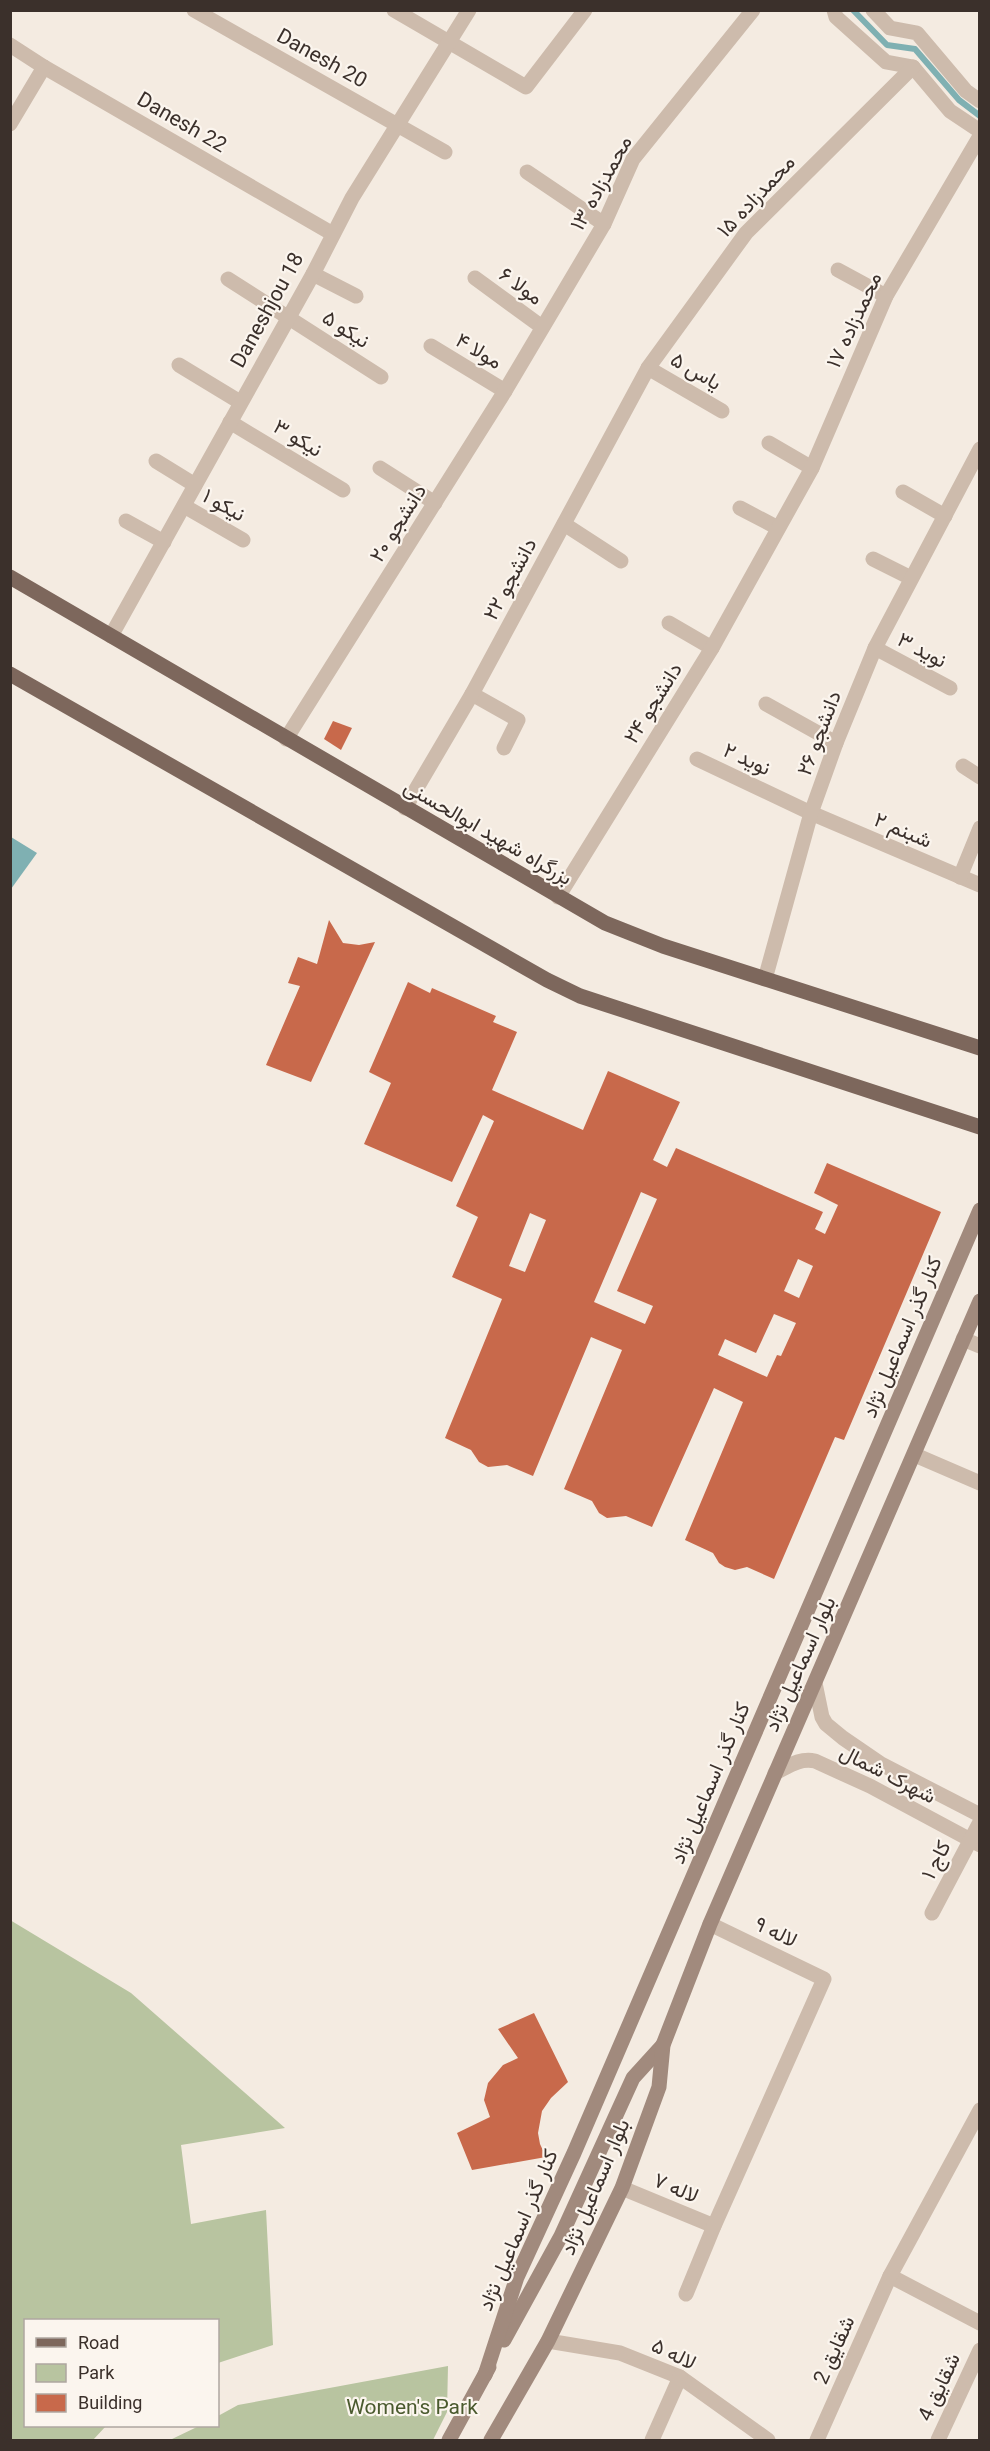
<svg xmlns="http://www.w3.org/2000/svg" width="990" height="2451" viewBox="0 0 990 2451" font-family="Roboto,Vazirmatn,sans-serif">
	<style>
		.green { fill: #b8c4a0 }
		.water { fill: #7fb0b2 }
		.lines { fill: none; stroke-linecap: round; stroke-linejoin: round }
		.stream { stroke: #7fb0b2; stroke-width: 6 }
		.building { fill: #c8694b; fill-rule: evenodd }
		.street { stroke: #cdbbac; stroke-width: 15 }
		.secondary { stroke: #a18a7d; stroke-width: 15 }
		.primary { stroke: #7d675c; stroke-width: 15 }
		.labels { text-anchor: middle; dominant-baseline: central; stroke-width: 4.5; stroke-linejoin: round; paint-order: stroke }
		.street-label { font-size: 21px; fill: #3b302b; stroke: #fbf5ee }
		.park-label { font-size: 21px; fill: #4a5a2e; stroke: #fbf5ee }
	</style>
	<rect width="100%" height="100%" fill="#f4ebe1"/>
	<!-- green -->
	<g class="green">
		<path d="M10,1920L131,1993L285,2128L181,2145L191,2224L266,2210L273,2345L218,2363V2320H26V2426H106L93,2440H11Z"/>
		<path d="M448,2366L447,2412L433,2440H170L199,2426H218V2416L238,2405Z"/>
	</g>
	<!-- water -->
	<path class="water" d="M11,837L37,853L11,889Z"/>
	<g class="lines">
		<!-- stream -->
		<path class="stream" d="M853,10L887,45L915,49L959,100L980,116"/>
	</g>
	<!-- building -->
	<g class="building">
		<path d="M333,721L352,728L341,750L324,739Z"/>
		<path d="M329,920L343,943L359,945L375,942L311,1082L266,1065L300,986L288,983L298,957L317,964Z"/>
		<path d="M408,982L430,993L432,988L496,1016L493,1022L517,1032L492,1090L583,1130L608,1071L680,1102L653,1160L667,1167L676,1148L823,1212L815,1229L825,1234L838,1205L814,1193L827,1163L941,1212L844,1440L835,1437L774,1579L747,1567L735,1570L725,1567L719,1563L713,1553L685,1540L743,1402L714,1388L652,1527L626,1516L607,1518L599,1513L592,1501L564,1489L622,1350L591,1337L533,1476L507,1465L488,1467L479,1462L471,1450L445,1438L502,1299L452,1277L478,1217L456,1206L494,1121L483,1115L452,1182L364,1144L391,1083L369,1072ZM641,1192L657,1199L617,1291L653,1306L645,1324L594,1302ZM530,1213L546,1220L525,1272L509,1266ZM798,1259L813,1266L799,1298L784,1291ZM774,1314L796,1323L781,1356L777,1355L767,1377L718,1355L725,1339L756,1353Z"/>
		<path d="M534,2013L568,2082L551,2098L542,2111L538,2133L540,2144L546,2157L472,2170L457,2133L490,2117L484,2100L488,2083L503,2065L518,2058L498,2029Z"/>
	</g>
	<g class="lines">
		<!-- street -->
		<g class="street">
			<path d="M194,10L445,152"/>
			<path d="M394,10L526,87L585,10"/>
			<path d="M834,10L836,17L886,62L913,67L950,111L980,131"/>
			<path d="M873,10L890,28L917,33L966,91L980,101"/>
			<path d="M10,45L44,67L333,234"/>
			<path d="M10,124L44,67"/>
			<path d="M527,172L604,224"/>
			<path d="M838,270L886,296"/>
			<path d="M313,274L356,296"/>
			<path d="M475,278L542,327"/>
			<path d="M228,279L381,377"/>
			<path d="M431,346L505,391"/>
			<path d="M179,365L240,402"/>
			<path d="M648,368L722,411"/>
			<path d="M230,422L343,490"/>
			<path d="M769,443L812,468"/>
			<path d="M156,461L195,485"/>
			<path d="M380,468L435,503"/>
			<path d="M903,492L945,516"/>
			<path d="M184,506L243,540"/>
			<path d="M740,508L778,528"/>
			<path d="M126,521L164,542"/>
			<path d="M564,524L621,561"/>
			<path d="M873,559L911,578"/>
			<path d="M669,623L712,648"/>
			<path d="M111,636L313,274L352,198L469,10"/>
			<path d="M875,648L950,688"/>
			<path d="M472,694L518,720L504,748"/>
			<path d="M766,704L836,743"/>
			<path d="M286,739L505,391L604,224L633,159L753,10"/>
			<path d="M697,759L811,813L980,885"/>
			<path d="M963,766L980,777"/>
			<path d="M405,808L472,694L648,368L746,233L913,67"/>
			<path d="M960,877L980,828"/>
			<path d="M558,897L712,648L812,468L886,296L980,136"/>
			<path d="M765,979L811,813L836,743L875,648L980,449"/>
			<path d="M963,1339L980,1346"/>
			<path d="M915,1455L980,1483"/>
			<path d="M815,1683L822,1717L826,1724L843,1738L881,1764L980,1815"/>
			<path d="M775,1773C789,1766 799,1758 815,1761L870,1786L980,1845"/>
			<path d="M932,1913L980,1822"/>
			<path d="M622,2188L714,2226"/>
			<path d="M890,2276L980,2323"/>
			<path d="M686,2294L714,2226L824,1979L710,1924"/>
			<path d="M548,2341L620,2353L680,2377L768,2440"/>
			<path d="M652,2440L680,2377"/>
			<path d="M817,2440L890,2276L980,2110"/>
			<path d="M938,2440L980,2350"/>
		</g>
		<!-- secondary -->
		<g class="secondary">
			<path d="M504,2340L561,2236L633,2078L663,2045"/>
			<path d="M485,2375L517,2277L574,2153L980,1210"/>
			<path d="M449,2440L489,2367"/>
			<path d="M491,2440L548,2341L622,2188L659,2087L663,2045L710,1924L980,1301"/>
		</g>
		<!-- primary -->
		<g class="primary">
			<path d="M10,577L605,923L663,946L980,1048"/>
			<path d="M10,674L547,980L580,996L980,1127"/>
		</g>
	</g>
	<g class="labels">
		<!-- street labels -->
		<g class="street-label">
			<text transform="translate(322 58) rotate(29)">Danesh 20</text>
			<text transform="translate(182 122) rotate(30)">Danesh 22</text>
			<text transform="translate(601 183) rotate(-61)">محمدزاده ۱۳</text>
			<text transform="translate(756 196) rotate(-47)">محمدزاده ۱۵</text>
			<text transform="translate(521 286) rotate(36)">مولا ۶</text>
			<text transform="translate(267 310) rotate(-61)">Daneshjou 18</text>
			<text transform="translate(854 320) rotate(-65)">محمدزاده ۱۷</text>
			<text transform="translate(346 329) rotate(33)">نیکو ۵</text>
			<text transform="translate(479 351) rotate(31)">مولا ۴</text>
			<text transform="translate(696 371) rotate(30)">یاس ۵</text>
			<text transform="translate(298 438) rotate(31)">نیکو ۳</text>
			<text transform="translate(224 505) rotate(29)">نیکو ۱</text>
			<text transform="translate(398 523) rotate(-58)">دانشجو ۲۰</text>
			<text transform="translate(510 579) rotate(-62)">دانشجو ۲۲</text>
			<text transform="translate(922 650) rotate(28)">نوید ۳</text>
			<text transform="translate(653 703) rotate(-58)">دانشجو ۲۴</text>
			<text transform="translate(819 733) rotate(-69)">دانشجو ۲۶</text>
			<text transform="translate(747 759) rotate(25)">نوید ۲</text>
			<text transform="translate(903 830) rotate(23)">شبنم ۲</text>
			<text transform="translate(488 832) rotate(30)">بزرگراه شهید ابوالحسنی</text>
			<text transform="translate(902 1337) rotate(-67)">کنار گذر اسماعیل نژاد</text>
			<text transform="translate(800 1664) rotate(-66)">بلوار اسماعیل نژاد</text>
			<text transform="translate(888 1774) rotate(27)">شهرک شمال</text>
			<text transform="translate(710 1783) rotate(-67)">کنار گذر اسماعیل نژاد</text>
			<text transform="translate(936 1860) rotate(-63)">کاج ۱</text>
			<text transform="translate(776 1932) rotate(26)">لاله ۹</text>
			<text transform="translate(595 2187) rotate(-67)">بلوار اسماعیل نژاد</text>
			<text transform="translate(676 2188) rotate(23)">لاله ۷</text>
			<text transform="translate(518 2230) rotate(-67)">کنار گذر اسماعیل نژاد</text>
			<text transform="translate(834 2350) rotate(-66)">شقايق 2</text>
			<text transform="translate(674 2354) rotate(26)">لاله ۵</text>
			<text transform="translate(939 2387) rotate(-65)">شقايق 4</text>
		</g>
		<!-- park labels -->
		<g class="park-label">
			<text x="412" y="2407">Women's Park</text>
		</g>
	</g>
	<!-- border -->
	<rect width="990" height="2451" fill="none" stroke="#3b302b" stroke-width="24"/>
	<!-- legend -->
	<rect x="24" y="2319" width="195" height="108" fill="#fbf5ee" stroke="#aea6a0" stroke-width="1.5"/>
	<rect x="36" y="2338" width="30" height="9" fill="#7d675c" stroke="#aea6a0" stroke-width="1.5"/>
	<text x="78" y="2349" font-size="18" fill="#3b302b">Road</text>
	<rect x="36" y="2364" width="30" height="18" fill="#b8c4a0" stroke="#aea6a0" stroke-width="1.5"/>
	<text x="78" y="2379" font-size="18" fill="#3b302b">Park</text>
	<rect x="36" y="2394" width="30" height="18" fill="#c8694b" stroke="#aea6a0" stroke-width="1.5"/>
	<text x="78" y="2409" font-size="18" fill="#3b302b">Building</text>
</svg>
